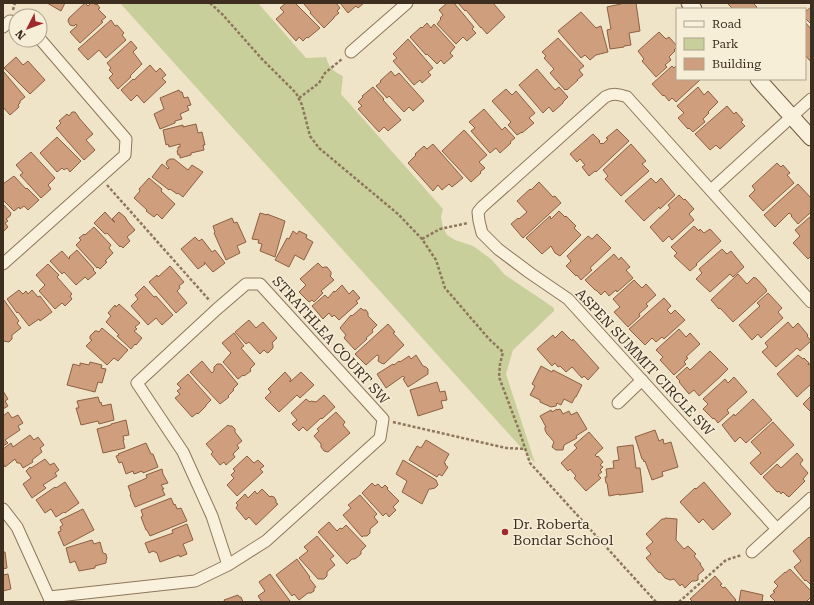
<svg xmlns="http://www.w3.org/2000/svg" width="814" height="605" viewBox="0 0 814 605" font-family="'Roboto Serif',serif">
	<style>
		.green { fill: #c9cf9b }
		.building { fill: #cf9f7d; stroke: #8d5f41 }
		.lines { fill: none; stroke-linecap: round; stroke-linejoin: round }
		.street-casing { stroke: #8d765c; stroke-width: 13 }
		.secondary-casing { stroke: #6f573f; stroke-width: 17 }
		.path { stroke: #8d765c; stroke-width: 2.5; stroke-dasharray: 3 2; stroke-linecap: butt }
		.street { stroke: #faf1dc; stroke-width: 11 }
		.secondary { stroke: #faf1dc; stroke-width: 15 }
		.poi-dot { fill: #9e2a2b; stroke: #f7eed8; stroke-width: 1.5 }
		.labels { text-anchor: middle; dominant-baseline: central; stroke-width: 3; stroke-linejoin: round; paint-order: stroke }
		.street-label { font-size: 14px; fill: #3d2e20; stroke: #f7eed8 }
		.poi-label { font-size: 14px; fill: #3d2e20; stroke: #f7eed8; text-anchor: start }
	</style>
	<rect width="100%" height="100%" fill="#f0e4c8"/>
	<!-- green -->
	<path class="green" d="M120,3H258L306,58L326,57C329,68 333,71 343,76L341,94L443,209L441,217L443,227L447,235L455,240L473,246L491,259L505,275L541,299L554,308V311L513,350L506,374L535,463Z"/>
	<!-- building -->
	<g class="building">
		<path d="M47,3H65L61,11Z"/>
		<path d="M85,3L88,6L91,3H93L96,5L97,4L100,8L98,9L106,17L101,21L103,22L80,43L70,32L77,26L76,24L74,26L70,25L68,21L69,18Z"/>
		<path d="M286,3H292L293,4L295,3L320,28L308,38L307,37L303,41L299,37L296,41L276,19L284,12L280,8Z"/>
		<path d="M303,3H336L340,8L337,11L339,13L334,17V18L324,28L310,13L311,12Z"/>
		<path d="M340,3H364L358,8L356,6L348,13Z"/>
		<path d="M447,3H454L474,27L472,29L476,33L467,41L463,37L456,44L437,24L441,19L440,18L443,15L439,10Z"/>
		<path d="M458,3H493L505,17L487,34L481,27V28L475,21L466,10L465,11Z"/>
		<path d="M625,3H636L640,31L629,33L631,45L624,46V47L610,49L607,30L611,29L607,7Z"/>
		<path d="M727,3H753L757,7L755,9H733Z"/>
		<path d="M811,7V24L805,18V12Z"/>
		<path d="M581,12L596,28L601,26L608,52L596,55L590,60L585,55L581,58L558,31Z"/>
		<path d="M111,20L115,26L117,25L124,33L122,35L126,40L106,58L99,50L88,60L78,49Z"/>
		<path d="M805,22L811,29V62L805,55Z"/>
		<path d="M427,23L431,28L434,24L455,47L450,53L453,56L444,64L441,60L437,64L427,54L426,55L410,37L421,27L422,28Z"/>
		<path d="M659,32L666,39L669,37L677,46V47L674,50L675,51L669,57L671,60L665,65L667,67L656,77L642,61L644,59L638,51Z"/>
		<path d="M558,38L584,66L579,70L583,75L577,80H578L567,90L566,89L565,90L550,73L554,69L544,58L546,56L542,52Z"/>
		<path d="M408,39L433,68L428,72L431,75L422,83L420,80L414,85L393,61L397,58L393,54Z"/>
		<path d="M131,41L137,48L133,52L142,64L130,76L131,77L118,89L109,78L113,74L109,70L111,68L107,63Z"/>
		<path d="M16,57L23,65L28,61L45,80L30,94L4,68Z"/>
		<path d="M150,65L156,72L160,68L166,75L162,78L166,82L144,103L137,95L131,101L121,90L133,79L134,80Z"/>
		<path d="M677,65V79H701L676,102L672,98L669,101L664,95L663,96L652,84L672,66L674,68Z"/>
		<path d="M537,69L555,90L559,87L568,97L563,102V103L553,112L549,107L543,113L519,85Z"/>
		<path d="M3,71L25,97L20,101V103L18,105L19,107L10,115L3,107Z"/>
		<path d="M391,71L395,76L399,73L424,101L413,111L409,107L404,112L389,96L387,98L376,86L381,82L380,81Z"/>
		<path d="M373,87L384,99L383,100L401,120L388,131L384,127L379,132L358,109L362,106L358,102L363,97L362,96Z"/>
		<path d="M698,87L704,95L708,91L718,102L708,112L709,113L703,119L705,122L693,132L689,128L688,129L678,118L684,113L677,106Z"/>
		<path d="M506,89L512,95L516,91L535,113L529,118L534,123L522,133V132L517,135L508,125L511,122L492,101Z"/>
		<path d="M179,90L180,92H182L184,98L188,97L191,105L187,106L189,110L180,114L182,119L175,121V123L160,129L154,114L164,109L160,98Z"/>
		<path d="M727,106L734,114L736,112L743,120L741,122L745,126L720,149L716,145L710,150L695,134Z"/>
		<path d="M484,109L502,130L505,127L515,138L510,142L511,143L500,153L496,148L490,153L471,131L475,128L469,122Z"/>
		<path d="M72,112H75L78,116L79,118L93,134L86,140L95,150L84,160L56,128L61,123L59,121L67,114L69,116Z"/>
		<path d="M196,124L198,133L202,132L205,145H203L204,150L191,153V155L180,158V155H178L177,151L178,150V147H180V144L169,147L168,144L166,145L163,130L183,125V127Z"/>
		<path d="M617,129L629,141L596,172L595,171L589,176L582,167L585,165L580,159L577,162L570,154L593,134L600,141L599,142L601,144L602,143L603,144L608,139L606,138Z"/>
		<path d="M464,130L487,155L479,162L485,168L480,172L481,173L471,182L442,151Z"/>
		<path d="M57,137L81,161L70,172L67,168L64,170L62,168L57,172L40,153Z"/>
		<path d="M433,144L463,178L452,187L449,184L442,190L438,185L433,191L408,163L416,155L415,154L424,146L427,149Z"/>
		<path d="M631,144L646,161L642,164L649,171L621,196L605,179L608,176L603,170Z"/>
		<path d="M31,152L55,178L48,185L51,189L41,198L20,175L23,173L16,165Z"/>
		<path d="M170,159H174L188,170L192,165L203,172L183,197L178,193L177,194L170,189L169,190L152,177L162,164L168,169L169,168L166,164L167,161Z"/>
		<path d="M777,163L781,167L783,165L790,173L787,175L794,183L763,211L749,196L755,190L752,186Z"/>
		<path d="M14,176L26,189L27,188L39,200L28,210L24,206L20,209L19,207L14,211L3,200V184Z"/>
		<path d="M149,178L162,189L161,191L175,204L162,219L157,214L154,217L146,211L147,210L134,198L140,191L139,189Z"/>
		<path d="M651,178L656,183L661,178L675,195L660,209L659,207L644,221L625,201Z"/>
		<path d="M539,182L553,197L555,196L561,203L523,238L511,224L518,218L519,219L527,212L517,201L530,189L531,190Z"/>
		<path d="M798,184L811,198V212L798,224L791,216L792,215L789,213L775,227L764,215Z"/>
		<path d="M679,195L684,200L685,199L694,209L689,214L694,220L672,240L669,236L663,242L650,227L670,208L668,205Z"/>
		<path d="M3,204L11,213L10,216L6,219L8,221L5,223L8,227L3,232Z"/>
		<path d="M559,211L565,217L566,216L576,226L574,228L581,235L560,256L555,253L551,246L542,254L526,238L550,216L551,219Z"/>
		<path d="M105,212L114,222H115L112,219L119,212L125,217L128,222L135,230L127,237L130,241L123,248L121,246L120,247L107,233L105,234L94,223Z"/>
		<path d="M260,213L267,215V214L285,221L275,257L260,251L262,244L258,243L259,240L252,239Z"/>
		<path d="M811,216V256L808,259L793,243L800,236L795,230Z"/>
		<path d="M232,218L234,223L237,222L246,242L237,246L240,253L226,260L214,233L215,232L213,226Z"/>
		<path d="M694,226L699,231L700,229L704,233L710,229L721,241L696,264L697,265L690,271L674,256L677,253L671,247Z"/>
		<path d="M94,227L111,245L109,248L113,253L105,261L107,262L100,269L98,267L97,268L76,245L81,240L79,238L84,234L85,235Z"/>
		<path d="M293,231L297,234L299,231L307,235L306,238L313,242L304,260L295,255L289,267L275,260L287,238L289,239Z"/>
		<path d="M597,234L611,248L590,268L592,270L581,280L577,275L576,276L566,266L571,261L567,256L588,236L592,239Z"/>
		<path d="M195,237L199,241L202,239L212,252L215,250L225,263L213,272L204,262L205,264L198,269L181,249Z"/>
		<path d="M722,249L727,254L731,251L744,267L733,277L730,274L710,292L696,279L702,273L699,269Z"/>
		<path d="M77,250L94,269L93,270L96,273L88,280L85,277L76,285L64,272L62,274L50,261L62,251L69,259L70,258L69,257Z"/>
		<path d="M614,254L619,260L621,257L630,267L626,270L633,278L617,292L616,290L609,296L605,291L601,295L596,290H595L585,280Z"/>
		<path d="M318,263L323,268L324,267H327L331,272V275L330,276L334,280L321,291L323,293L314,302L312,300L309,302L299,292L306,285L300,279Z"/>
		<path d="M48,264L59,275L57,277L72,294L70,296L72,299L65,306L62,303L55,309L39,291L45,285L36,275Z"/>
		<path d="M170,266L184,282L179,286L180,288L177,291L187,303L176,313L149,282L157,275L158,277Z"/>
		<path d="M738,274L747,284L754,277L755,278H756L766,289V290L767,291L733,322L720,308L719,309L711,300Z"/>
		<path d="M634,280L642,288L646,284L656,295L646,304L648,306L639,314L640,316L628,327L614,312L620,307L613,299Z"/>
		<path d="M342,285L349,294L353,290L360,298L356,301L358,303L339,320L334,315L332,317L329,313L323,319L312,306L325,295L328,298L334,291L335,292Z"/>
		<path d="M144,286L154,297L156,296L173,315L162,325L156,318L148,325L131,306L138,299L135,295Z"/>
		<path d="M19,290L23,294L26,291L28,294L32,290L38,297L40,296L52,312L40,321L39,319L29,326L18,312L17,313L7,299Z"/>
		<path d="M768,293L782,308L778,312L783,318L761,338L758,334L752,340L739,325L760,306L757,303Z"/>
		<path d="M664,298L671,306L667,310L671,314L675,310L685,320L664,339L662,337L656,342L652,338L645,345L629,329Z"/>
		<path d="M4,300L19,321L17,323L21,328L12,335V339L9,342L3,341V301Z"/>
		<path d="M119,304L140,323L135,327L137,329L134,331L142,338L136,345L135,344L131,349L117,336L119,335L106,322L111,316L108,313L115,305L116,307Z"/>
		<path d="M361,308L363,310H366L368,313V316L377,325L372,330L373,332L366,338L367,339L355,350L344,338L346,335L340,328L351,315L352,316Z"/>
		<path d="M249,320L256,328L263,322L277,338L272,343L273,345V348L268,353L266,352L264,350L260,354L249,342L246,344L235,332Z"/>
		<path d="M788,322L793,328L798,323L808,335L807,336L811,341L800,351L797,348L776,367L762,352L768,347L765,343Z"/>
		<path d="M388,324L395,332L393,333L404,345L384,364L381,363L378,361L379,356L377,355L366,365L355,354Z"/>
		<path d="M102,328L128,350L118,361L114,358L107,365L86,346L92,340L90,339V336L95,331H97L99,332Z"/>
		<path d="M679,329L686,337L690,333L700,344L686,357L688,358L684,362L686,364L674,375L660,360L663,357L656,350Z"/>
		<path d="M562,331L572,341L573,339L599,368L588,380L584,376L582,378L572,367L566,372L560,366L558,367L555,363L552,366L537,349L553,335L555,338Z"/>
		<path d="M234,333L244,346L241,348L255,364L250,369L251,371L244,376L243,375L238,379L223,362L231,353L222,343Z"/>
		<path d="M710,351L728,369L721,376L699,396L694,390L689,394L679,382L680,381L676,377L687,367L690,370Z"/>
		<path d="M416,355L423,366L426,367L428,369V374L408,387L403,379L405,378L403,376L386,388L377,374L393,364L394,365L399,361L400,362L409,356L411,359Z"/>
		<path d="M798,355L803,359L804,358L809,363L808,365L811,363V384L797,397L777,374Z"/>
		<path d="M202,361L212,373L214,371V367L217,364H221L238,384L233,389L234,390L228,396L229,397L220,404L190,372Z"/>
		<path d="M90,362L102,365L101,368L106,369L102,383L98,382L95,392L67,385L73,364L80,366V363L89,365Z"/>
		<path d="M541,366L552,372L553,370L582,385L576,397H575L572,403L564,399L561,405L557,403L556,406L551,407L540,402V400L530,395L535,386L532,384Z"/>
		<path d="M285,372L291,379L290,381V382L301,372L314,385L300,398L297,395L279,412L265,398L271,392L268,389Z"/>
		<path d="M188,374L211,400L206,405V406L198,414L197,413L192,417L175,398L180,394L177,391L181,388L177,384Z"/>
		<path d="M734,377L747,392L727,410L729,413L718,423L714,418L713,419L703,409L708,404L703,399L725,379L728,383Z"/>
		<path d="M437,382L440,392L445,391L447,400L441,401L443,408L418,416L410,390Z"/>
		<path d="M3,391L8,399L5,401L8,406L3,409Z"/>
		<path d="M324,395L335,407L322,419L321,418L307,431L303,427L299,431L292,424L297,420L291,413L306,399L310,402L311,401L316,402Z"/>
		<path d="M811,396V412L803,404Z"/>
		<path d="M98,397L100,403L101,402L102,406L111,404L114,420L99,424L98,421L81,425L76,408H79L77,401Z"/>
		<path d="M753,399L772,420L746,443L740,437L735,442L722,425L734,414L735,416Z"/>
		<path d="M557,409V410L560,409L563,414L569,411L571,415L577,412L587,429L576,436L577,438L564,445L563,450H556L552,447L554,442L549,436L547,434L545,430V427H546L540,416L551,410L552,412Z"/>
		<path d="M8,412L12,418L18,415L23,423L18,426L20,430L5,440L8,443L3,446V416Z"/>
		<path d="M336,412L345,422L343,425L350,433L328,452L324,451L321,447V444L314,436L319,431L317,429Z"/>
		<path d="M126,420L129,435L123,436L124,440H123L125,448L103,453L97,429L111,425V424Z"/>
		<path d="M773,422L794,445L761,475L750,463L761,453L751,442Z"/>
		<path d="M228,425L229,426H232L235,429V432L242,441L237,445L239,448L233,454L235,457L226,465L224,462L220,465L211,454L213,452L206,444Z"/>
		<path d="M655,430L659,441L663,439L664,444L671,442L678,467L662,472L663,476L652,480L645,461L644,462L643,459H642L635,437Z"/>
		<path d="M589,432L603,448L595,455L597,457L598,456L603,462L600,465L603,467L600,470L602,472L598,475L601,478L586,491L574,478L576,476L570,469L568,471L561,463L577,448L574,445Z"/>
		<path d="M30,435L34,440L38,437L44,445L40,448L42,452L32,460L33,462L23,468L20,463H17L15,459L5,467L3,463V449L11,443L13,447Z"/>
		<path d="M426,440L449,454L444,463L446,464L445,465L448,467L442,476L439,474L437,477L409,460L417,446L421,448Z"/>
		<path d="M146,443L151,454H153L158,467L143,473L142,471L134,474L133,471L126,474L122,462L119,463L116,456L119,455L118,454Z"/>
		<path d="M633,445L636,468H640L643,492L619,495V494L609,496L607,483H606L605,477H607L606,469L614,468L613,461L619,460L617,447Z"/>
		<path d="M797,453L803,460L800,464L808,473L803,479L805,481L789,497L788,496H787L783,492L781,494L779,491L778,492H777L763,477L777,464L781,468Z"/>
		<path d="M247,456L254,463L258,460L264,466L260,469L263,472L237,496L227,485L234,478L231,475L235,471L233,469Z"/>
		<path d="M45,459L50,465L54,463L59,470L55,473L57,476L43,485L46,488L32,498L23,484L31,478L26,471L30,467L31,468Z"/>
		<path d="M403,460L436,480L438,485L435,488L431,489H429L422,504L402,492L407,481L396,474Z"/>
		<path d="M162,469L163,474L168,483L161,485L164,489H162L165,495L135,507L130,495L131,494L128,486L147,478L146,475Z"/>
		<path d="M65,482L79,503L65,513L64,512L56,517L51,509L45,513L36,500L55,487L56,488Z"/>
		<path d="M704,482L731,514L713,530L703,519L699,523L680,502L695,488L696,489Z"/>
		<path d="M372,483L375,486L378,484L382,488L385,485L388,488L387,489L399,501L393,507L396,510L389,517L386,513L383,516L362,493Z"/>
		<path d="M262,489L270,497L271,496L274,497L276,500V503L278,504L256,525L249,517L246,520L236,508L238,505L236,503L245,494L248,498L255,491L257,494Z"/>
		<path d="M360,495L377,514L374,517L378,522L370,529V533L367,536H363L362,537L343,515L351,508L348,505Z"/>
		<path d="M171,498L174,505L175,504L177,509L181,508L187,521L150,536L147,530H146L141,517L143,516L141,510Z"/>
		<path d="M83,509L94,530L64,546L58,532L61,531L60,527L63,525L60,520Z"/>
		<path d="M665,518L677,519L676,540L684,549L688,546L696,554L694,556L701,564H700L704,570L698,575V580L695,581H692L685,588L682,584L680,586L674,579L670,580L665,578L660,572L659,573L646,558L651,554L646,548L653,542L646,534L662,519H665Z"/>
		<path d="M329,522L337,531L340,528L342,529L346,525L366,546L361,551V554L355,559H352L347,564L318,532Z"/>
		<path d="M187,524L193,540L183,544L187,554L180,557L179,555L160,562L157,553L153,551L149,553L145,543L173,533L172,530Z"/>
		<path d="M317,536L334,556L330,559L335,565L327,572V576L324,579H318L299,558L308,551L304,547Z"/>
		<path d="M809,537L811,539V585L806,580L805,581L794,567L801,561L793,551Z"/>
		<path d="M92,540L94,544L100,542L103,553L106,554L107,558L106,561V563L95,566V568L79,571L75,561L70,563L66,548Z"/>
		<path d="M3,552H5L7,568L3,569Z"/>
		<path d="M297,559L310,577L309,578L316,587L314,588V591L311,593H308L299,600L294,594L292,596L276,575Z"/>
		<path d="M790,569L811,591V597L806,602H776L770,596L775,592L773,591L778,586L774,582L785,572V573Z"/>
		<path d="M8,574L11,589L3,591V575Z"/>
		<path d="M270,574L290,601L288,602H262L258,596L265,591L259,582Z"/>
		<path d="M715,576L722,584L720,585L723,588L725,587L736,600L734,602H693L690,599Z"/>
		<path d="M741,590L763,595L762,602H739Z"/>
		<path d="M238,595L239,597H241L243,602H225L224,600Z"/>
	</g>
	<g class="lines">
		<defs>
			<g id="street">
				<path d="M3,27L10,21L16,22"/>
				<path d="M351,52L407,3"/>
				<path d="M711,190L811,99"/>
				<path d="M3,264L125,155L126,139L40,39"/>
				<path d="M618,403L642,380"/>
				<path d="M3,509L17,527L51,602"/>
				<path d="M777,529L568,299L530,273L498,249L482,233L479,221L478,212L482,207L605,97C613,93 618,94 627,97L811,302"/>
				<path d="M752,552L811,498"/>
				<path d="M49,597L195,581L228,565L266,541L380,438L383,419L260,284H246L217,309L137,383L183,452L212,516L228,565"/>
			</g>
			<g id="secondary">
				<path d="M689,3L694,9"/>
				<path d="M758,79L811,138"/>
			</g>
		</defs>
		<!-- street casing -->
		<use href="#street" class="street-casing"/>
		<!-- secondary casing -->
		<use href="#secondary" class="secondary-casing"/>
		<!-- path -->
		<g class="path">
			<path d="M210,3L223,15L261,58L296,93L302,105L310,136L319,148L398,214L422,239L436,260L445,288L489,339L503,352L500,364L499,377L519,430L530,463L656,602"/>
			<path d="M13,10L15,3"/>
			<path d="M299,98L319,83L325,73L342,59"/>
			<path d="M107,185L210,301"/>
			<path d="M422,239L440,229L468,223"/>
			<path d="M393,422L506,448L526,449"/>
			<path d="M679,602L726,560L742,555"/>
		</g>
		<!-- street -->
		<use href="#street" class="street"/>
		<!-- secondary -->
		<use href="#secondary" class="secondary"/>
	</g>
	<!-- markers -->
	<circle class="poi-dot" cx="505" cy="532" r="4"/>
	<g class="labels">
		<!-- street labels -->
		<g class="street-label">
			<text transform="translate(331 340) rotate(48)">STRATHLEA COURT SW</text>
			<text transform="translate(645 362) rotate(47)">ASPEN SUMMIT CIRCLE SW</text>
		</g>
		<!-- poi labels -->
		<g class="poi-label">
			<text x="513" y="524">Dr. Roberta<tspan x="513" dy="16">Bondar School</tspan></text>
		</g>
	</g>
	<!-- border -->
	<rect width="814" height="605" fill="none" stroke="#3d2e20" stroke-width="8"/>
	<!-- legend -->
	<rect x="676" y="8" width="130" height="72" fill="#f7eed8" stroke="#ada18e"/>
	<rect x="684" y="21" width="20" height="6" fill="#faf1dc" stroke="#ada18e"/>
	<text x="712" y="28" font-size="12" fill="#3d2e20">Road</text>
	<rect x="684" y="38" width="20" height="12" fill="#c9cf9b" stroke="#ada18e"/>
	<text x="712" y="48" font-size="12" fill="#3d2e20">Park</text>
	<rect x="684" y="58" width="20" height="12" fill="#cf9f7d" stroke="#ada18e"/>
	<text x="712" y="68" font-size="12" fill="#3d2e20">Building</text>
	<!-- north arrow -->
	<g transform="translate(28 28) rotate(228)"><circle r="19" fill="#f7eed8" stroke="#ada18e"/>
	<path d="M0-3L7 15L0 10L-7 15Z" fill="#9e2a2b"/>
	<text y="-6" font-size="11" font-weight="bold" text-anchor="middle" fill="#3d2e20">N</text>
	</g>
</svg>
